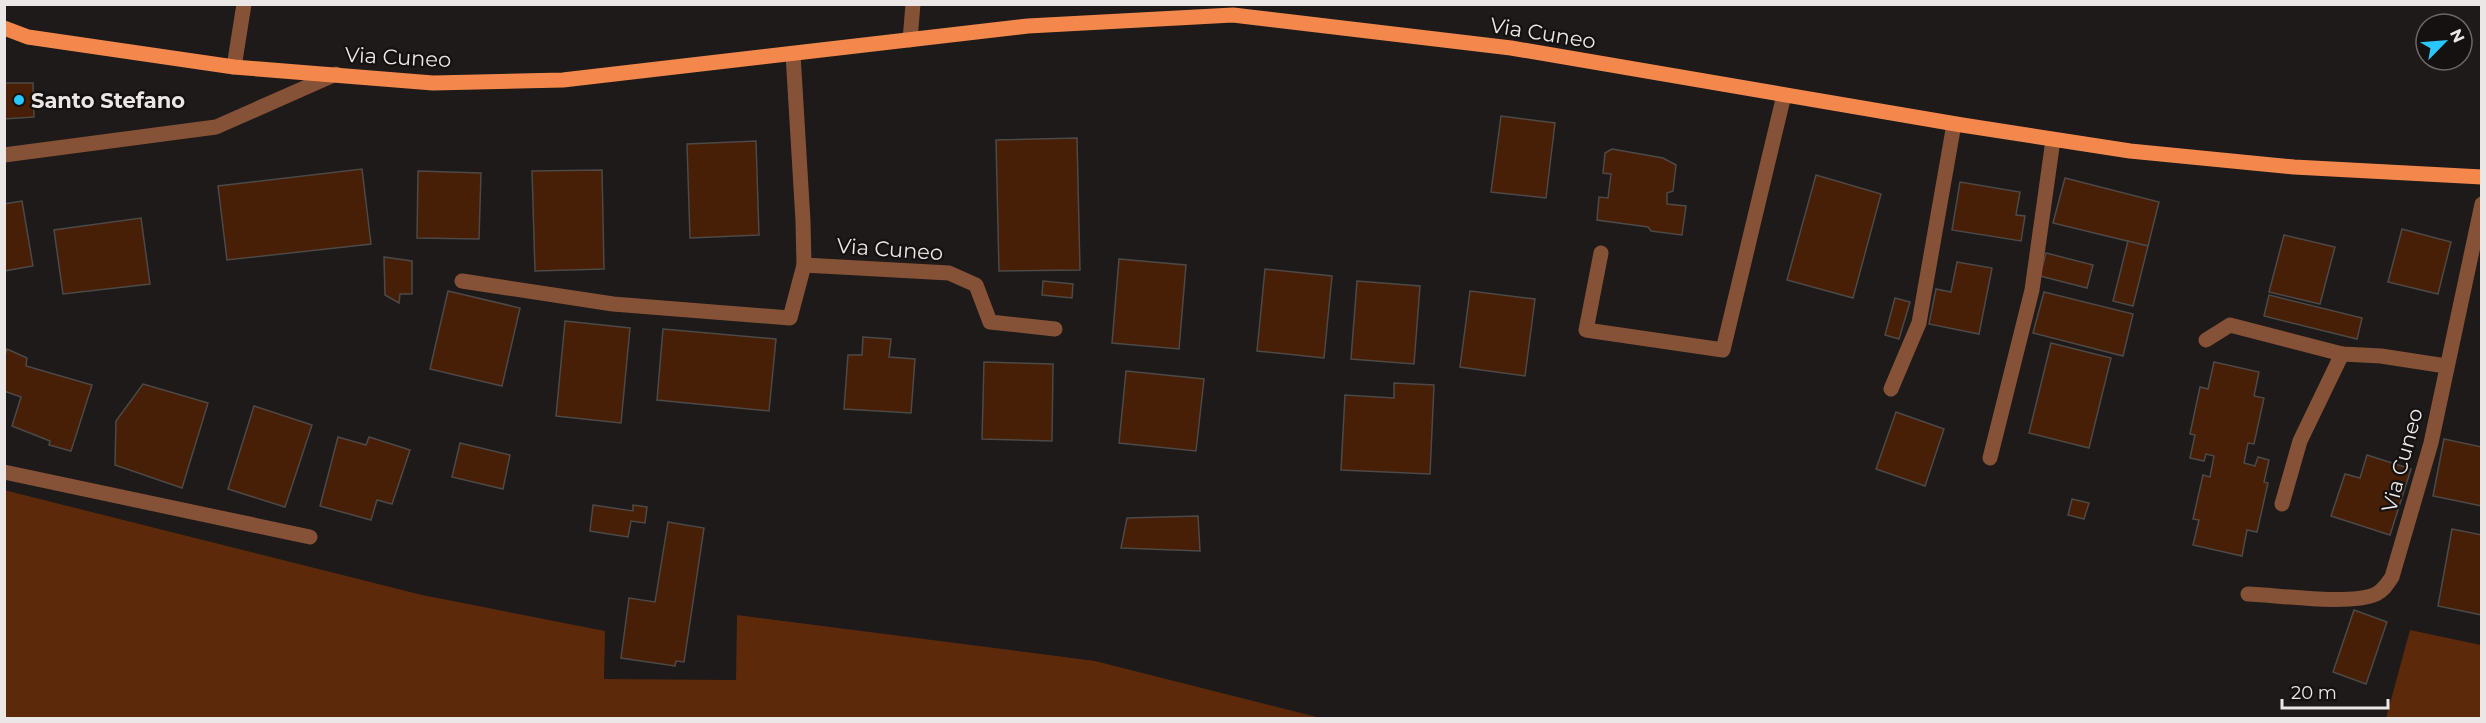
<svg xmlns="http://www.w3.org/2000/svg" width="2486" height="723" viewBox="0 0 2486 723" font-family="Montserrat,sans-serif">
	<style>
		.green { fill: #5c290b }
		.building { fill: #471e06; stroke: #4c4947; stroke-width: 1.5 }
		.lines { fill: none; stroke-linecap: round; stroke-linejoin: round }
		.service { stroke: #865237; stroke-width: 15 }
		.minor { stroke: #865237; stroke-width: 15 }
		.primary { stroke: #f4884c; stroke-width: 15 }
		.poi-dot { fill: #28c8ff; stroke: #141110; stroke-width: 2 }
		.labels { text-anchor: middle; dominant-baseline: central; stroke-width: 4.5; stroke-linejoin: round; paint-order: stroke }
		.street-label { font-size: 21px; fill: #eae7e6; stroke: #141110 }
		.poi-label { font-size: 21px; font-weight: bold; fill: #eae7e6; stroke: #141110; text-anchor: start }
	</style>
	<rect width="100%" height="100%" fill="#1d1a19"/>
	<!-- green -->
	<g class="green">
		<path d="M4,490L422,595L605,631L604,679L736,680L737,615L1095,661L1321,718H5Z"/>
		<path d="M2410,630L2481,645V718H2386Z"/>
	</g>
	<!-- building -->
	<g class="building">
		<path d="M4,83H33L34,117L4,119Z"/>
		<path d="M1501,116L1555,123L1546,198L1491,192Z"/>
		<path d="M1077,138L1080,270L999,271L996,140Z"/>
		<path d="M756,141L759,235L690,238L687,144Z"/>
		<path d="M1612,149L1663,158L1676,165L1673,191L1667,193V204L1686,206L1682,235L1651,231L1648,227L1597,220L1599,197L1608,198L1611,174L1603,173L1605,153Z"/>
		<path d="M362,169L371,244L227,260L218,186Z"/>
		<path d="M602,170L604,269L535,271L532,171Z"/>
		<path d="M418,171L481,173L479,239L417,238Z"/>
		<path d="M1816,175L1881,194L1853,298L1787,280Z"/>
		<path d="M2065,178L2159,202L2148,246L2053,223Z"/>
		<path d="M1960,182L2020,192L2016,215L2025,216L2021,241L1952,230Z"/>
		<path d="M22,201L33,266L4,271V204Z"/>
		<path d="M141,218L150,284L63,294L54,230Z"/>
		<path d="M2402,229L2451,242L2438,294L2388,282Z"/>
		<path d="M2284,235L2335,247L2320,304L2269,292Z"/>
		<path d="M2128,241L2148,246L2133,306L2113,301Z"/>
		<path d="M2046,253L2093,265L2087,288L2040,276Z"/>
		<path d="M384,257L412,261V294H400L399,303L385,295Z"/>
		<path d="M1119,259L1186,265L1179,349L1112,343Z"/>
		<path d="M1957,262L1992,268L1979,334L1929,324L1936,289L1951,292Z"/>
		<path d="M1265,269L1332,276L1324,358L1257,351Z"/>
		<path d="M1043,281L1073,284L1072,298L1042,295Z"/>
		<path d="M1357,281L1420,286L1414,364L1351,359Z"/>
		<path d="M448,291L520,308L502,386L430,369Z"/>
		<path d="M1470,291L1535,299L1525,376L1460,367Z"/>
		<path d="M2044,292L2133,314L2123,356L2033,333Z"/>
		<path d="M2269,295L2362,318L2357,339L2264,316Z"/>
		<path d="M1895,298L1910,302L1899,339L1885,335Z"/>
		<path d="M565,321L630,328L621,423L556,416Z"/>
		<path d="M663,329L776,339L769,411L657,400Z"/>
		<path d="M863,337L891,339L889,357L915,359L911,413L844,409L848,355H862Z"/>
		<path d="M2051,343L2111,358L2089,448L2029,433Z"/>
		<path d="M7,349L27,358L26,366L92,385L71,451L49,445L50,441L12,426L21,397L4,391V358Z"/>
		<path d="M984,362L1053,364L1052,441L982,439Z"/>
		<path d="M2214,362L2259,372L2254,396L2264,398L2254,444L2248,443L2244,463L2255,466L2258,457L2269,460L2264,482L2268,483L2257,532L2247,530L2242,556L2193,545L2199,520L2193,519L2203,475L2210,477L2214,456L2206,454L2204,461L2190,458L2195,435L2190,434L2200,387L2208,389Z"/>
		<path d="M1126,371L1204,379L1196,451L1119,443Z"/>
		<path d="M1394,383L1434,385L1430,474L1341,470L1345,395L1394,398Z"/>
		<path d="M143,384L208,403L182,488L115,465L116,421Z"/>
		<path d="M254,406L312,425L285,507L228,489Z"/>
		<path d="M1896,412L1944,429L1925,486L1876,469Z"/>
		<path d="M338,437L366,445L369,437L410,450L392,504L377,500L371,520L320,506Z"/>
		<path d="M2444,439L2482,447V506L2433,496Z"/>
		<path d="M460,443L510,455L503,489L452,477Z"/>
		<path d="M2367,455L2411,469L2390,535L2331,516L2345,474L2360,478Z"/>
		<path d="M2072,499L2089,503L2084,519L2068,515Z"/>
		<path d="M593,505L633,511V505L647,507L645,523L631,521L628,537L590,531Z"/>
		<path d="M1198,516L1200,551L1121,548L1127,518Z"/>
		<path d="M668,522L704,528L684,662L676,661L675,666L621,658L629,598L655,602Z"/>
		<path d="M2452,529L2482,535V615L2438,606Z"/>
		<path d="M2354,610L2387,622L2366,684L2333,672Z"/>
	</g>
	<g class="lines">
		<!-- service -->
		<g class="service">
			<path d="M793,54L803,221L804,265L949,273L976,285L990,322L1055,329"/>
			<path d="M1601,253L1586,330L1723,350L1784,95"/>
			<path d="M462,281L613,304L790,318L804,265"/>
			<path d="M2206,340L2230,325L2342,354L2381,356L2446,366"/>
			<path d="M1891,389L1919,323L1954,124"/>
			<path d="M1990,458L2032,290L2053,140"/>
			<path d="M4,472L310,537"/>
			<path d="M2282,504L2300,441L2342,354"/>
			<path d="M2248,594C2279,595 2349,606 2376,594C2384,590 2387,584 2392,577L2431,443L2482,204"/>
		</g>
		<!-- minor -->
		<g class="minor">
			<path d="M910,40L913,4"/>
			<path d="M234,67L244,4"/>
			<path d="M4,155L216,127L336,74"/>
		</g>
		<!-- primary -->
		<path class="primary" d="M4,28L28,37L234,67L433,83L563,80L1028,26L1233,15L1511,48L1962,125L2130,151L2294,167L2482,177"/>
	</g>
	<!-- markers -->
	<circle class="poi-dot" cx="19" cy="100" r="6"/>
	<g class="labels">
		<!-- street labels -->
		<g class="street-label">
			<text transform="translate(1543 33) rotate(9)">Via Cuneo</text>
			<text transform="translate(398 57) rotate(3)">Via Cuneo</text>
			<text transform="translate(890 249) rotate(4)">Via Cuneo</text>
			<text transform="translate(2402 460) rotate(-75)">Via Cuneo</text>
		</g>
		<!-- poi labels -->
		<g class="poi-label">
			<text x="31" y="100">Santo Stefano</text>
		</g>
	</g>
	<!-- border -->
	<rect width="2486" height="723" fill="none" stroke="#eae7e6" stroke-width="12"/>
	<!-- north arrow -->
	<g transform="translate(2444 42) rotate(65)"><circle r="28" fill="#141110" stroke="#6a6766" stroke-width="1.5"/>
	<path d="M0-4.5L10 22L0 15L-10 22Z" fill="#28c8ff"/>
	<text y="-9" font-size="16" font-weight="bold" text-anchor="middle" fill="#eae7e6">N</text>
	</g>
	<!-- scale -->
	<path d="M2282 699v9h106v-9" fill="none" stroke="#eae7e6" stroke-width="3"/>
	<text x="2291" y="699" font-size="18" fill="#eae7e6" stroke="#141110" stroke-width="4.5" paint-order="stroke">20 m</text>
</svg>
